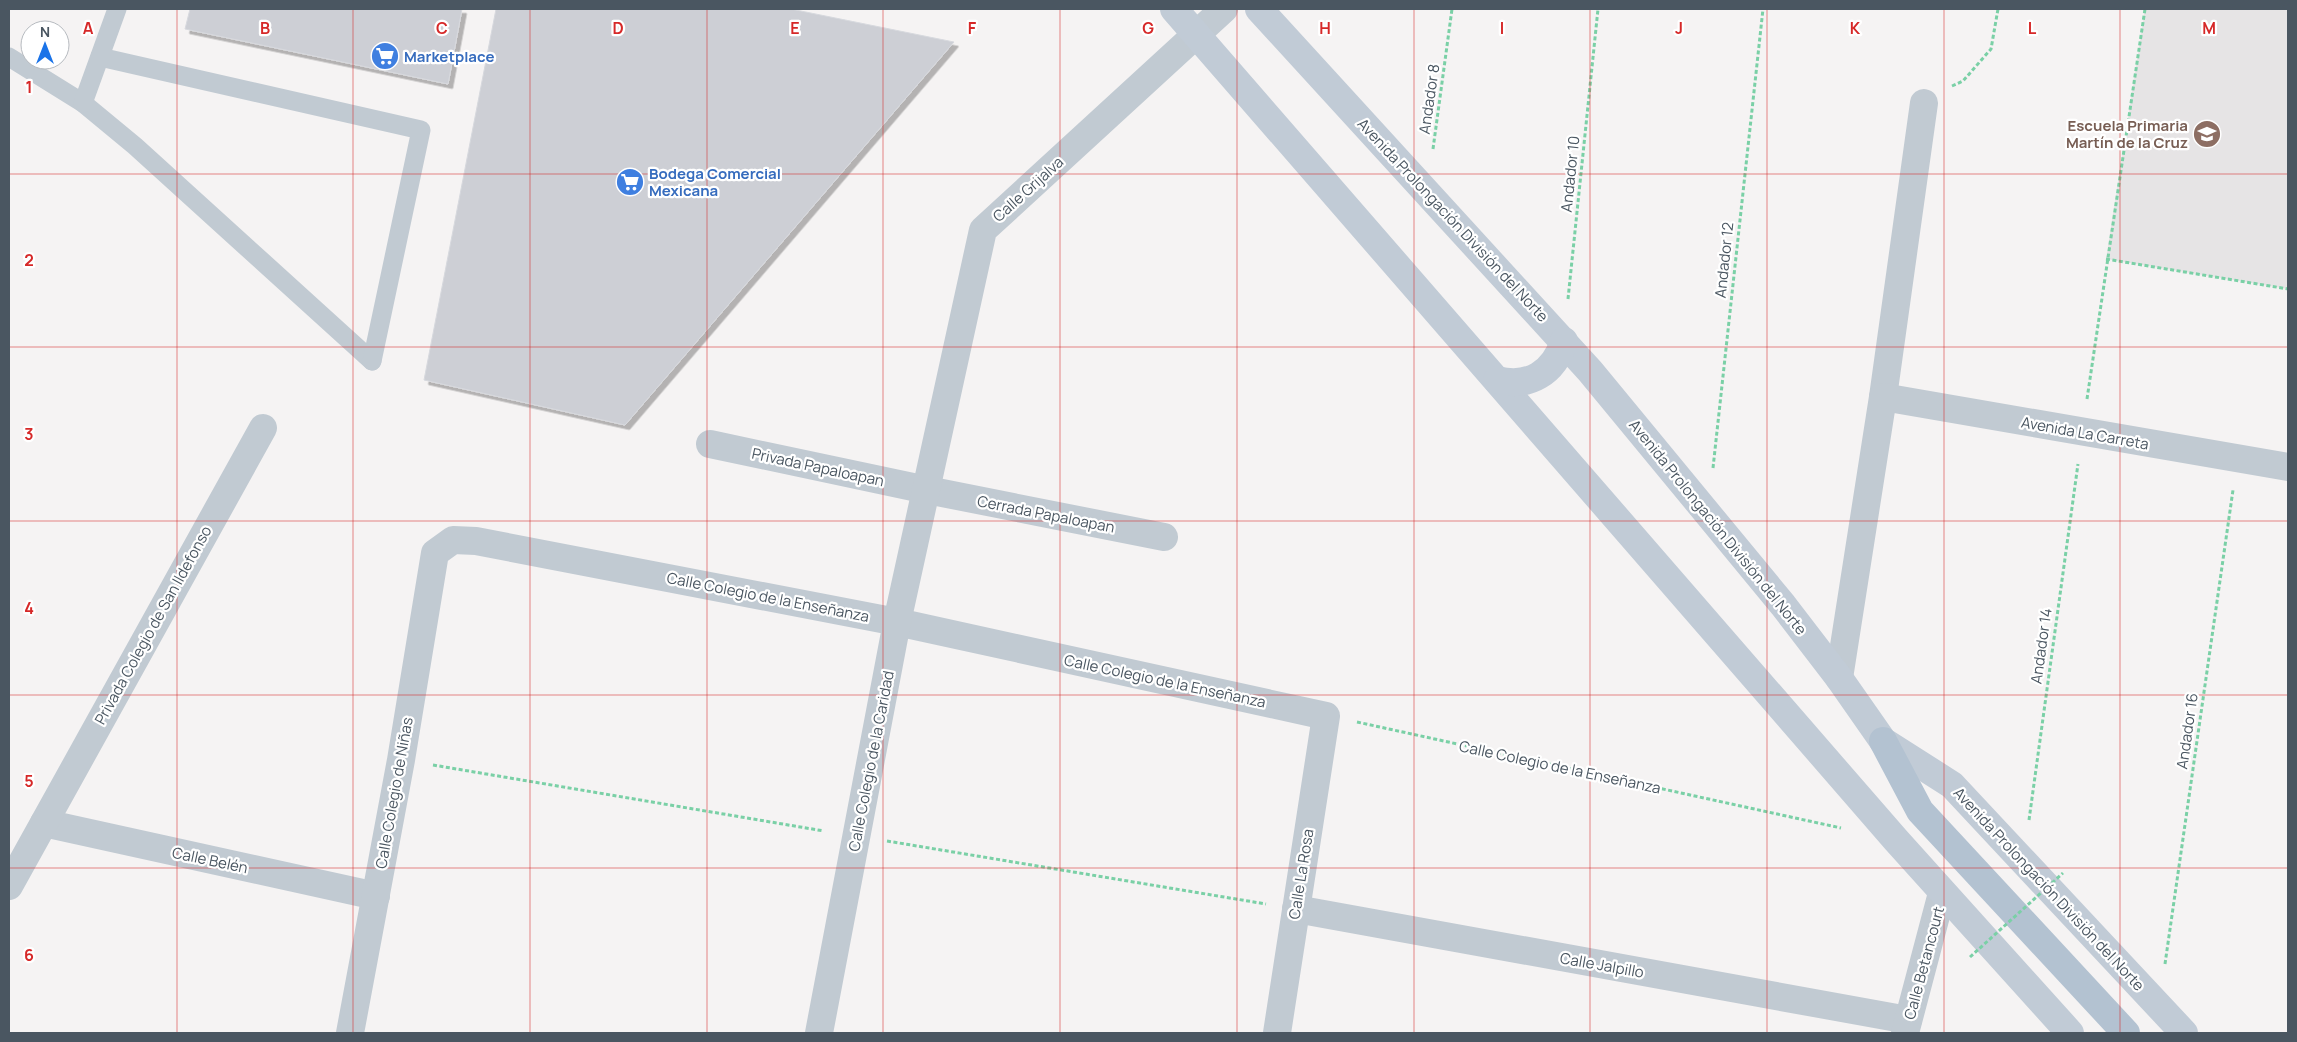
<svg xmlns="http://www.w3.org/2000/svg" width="2297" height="1042" viewBox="0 0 2297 1042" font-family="Manrope,sans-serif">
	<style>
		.education { fill: #e6e4e5 }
		.building { fill: #cdcfd5; stroke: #d7d9de; filter: url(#shadow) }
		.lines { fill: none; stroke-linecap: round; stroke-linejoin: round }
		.path { stroke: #7ad0a6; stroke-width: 3; stroke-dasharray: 4 2.5; stroke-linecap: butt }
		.service { stroke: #c1cad2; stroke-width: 19 }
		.minor { stroke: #c1cad2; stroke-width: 28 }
		.secondary { stroke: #c1cbd6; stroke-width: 28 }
		.primary { stroke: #b3c2d1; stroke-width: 28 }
		.path-bridge { stroke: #7ad0a6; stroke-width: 3; stroke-dasharray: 4 2.5; stroke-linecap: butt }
		.grid { fill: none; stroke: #d62828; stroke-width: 1; stroke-opacity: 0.55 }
		.labels { text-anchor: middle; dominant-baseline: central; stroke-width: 4.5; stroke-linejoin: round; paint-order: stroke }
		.shop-label { font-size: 15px; font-weight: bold; fill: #366cbe; stroke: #fff; text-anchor: start }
		.street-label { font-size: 15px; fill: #4a5661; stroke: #fff }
		.education-label { font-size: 15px; font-weight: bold; fill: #785e54; stroke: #fff; text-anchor: end }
		.grid-label { font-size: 16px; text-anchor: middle; font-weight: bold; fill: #d62828; stroke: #fff; stroke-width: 4.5; stroke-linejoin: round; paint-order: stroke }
	</style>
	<defs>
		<filter id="shadow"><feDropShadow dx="4.5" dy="4.5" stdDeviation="0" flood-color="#0004"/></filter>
	</defs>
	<rect width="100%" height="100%" fill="#f5f3f3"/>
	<!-- education -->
	<path class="education" d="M2145,9H2288V289L2106,259Z"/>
	<!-- building -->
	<g class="building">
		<path d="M190,9H462L448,84L185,29Z"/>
		<path d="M496,9H791L954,42L625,425L424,380Z"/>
	</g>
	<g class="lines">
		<!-- path -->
		<g class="path">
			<path d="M1952,86L1963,81L1991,49L1998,9"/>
			<path d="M1433,149L1452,9"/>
			<path d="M2106,259L2288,289"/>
			<path d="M1568,299L1598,9"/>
			<path d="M2087,399L2145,9"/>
			<path d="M1713,468L1763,9"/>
			<path d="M1357,722L1841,828"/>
			<path d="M433,765L824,831"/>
			<path d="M2029,820L2078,464"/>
			<path d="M887,841L1266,904"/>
			<path d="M2165,964L2233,490"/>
		</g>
		<!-- service -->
		<g class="service">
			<path d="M9,57L83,103L135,146L372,361"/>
			<path d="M100,57L421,130L372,361"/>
			<path d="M83,103L117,9"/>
		</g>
		<!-- minor -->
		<g class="minor">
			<path d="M1883,397L1924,103"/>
			<path d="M710,444L927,490L1164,537"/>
			<path d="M1839,678L1883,397L2288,467"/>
			<path d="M44,823L376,896"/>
			<path d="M9,886L263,428"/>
			<path d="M1296,909L1908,1020"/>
			<path d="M350,1033L401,760L435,553L453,540L476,541L897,622L1326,716L1277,1033"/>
			<path d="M819,1033L897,622L983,230L1224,9"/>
			<path d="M1905,1033L1942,893"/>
		</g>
		<!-- secondary -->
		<g class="secondary">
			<path d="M1174,9L1896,840L2070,1033"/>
			<path d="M1259,9L1590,371L1783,605L1839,678L1883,741L1952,785L2184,1033"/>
			<path d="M1497,380C1529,388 1554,373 1564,341"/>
		</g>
		<!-- primary -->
		<path class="primary" d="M1883,741L1920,811L2126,1033"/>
		<!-- path-bridge -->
		<path class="path-bridge" d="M1970,957L2063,873"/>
	</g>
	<!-- grid -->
	<path class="grid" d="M177,9V1033M353,9V1033M530,9V1033M707,9V1033M883,9V1033M1060,9V1033M1237,9V1033M1414,9V1033M1590,9V1033M1767,9V1033M1944,9V1033M2120,9V1033M9,174H2288M9,347H2288M9,521H2288M9,695H2288M9,868H2288"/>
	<!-- icons -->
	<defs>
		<symbol id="supermarket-disc" viewBox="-11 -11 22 22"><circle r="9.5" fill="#3f7fe0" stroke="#fff"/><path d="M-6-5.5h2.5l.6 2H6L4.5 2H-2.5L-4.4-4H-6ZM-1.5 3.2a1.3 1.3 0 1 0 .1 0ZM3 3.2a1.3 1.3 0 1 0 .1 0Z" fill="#fff"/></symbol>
		<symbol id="school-disc" viewBox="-11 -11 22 22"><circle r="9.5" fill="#8d6e63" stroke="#fff"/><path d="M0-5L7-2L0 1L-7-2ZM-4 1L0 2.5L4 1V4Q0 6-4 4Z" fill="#fff"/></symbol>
	</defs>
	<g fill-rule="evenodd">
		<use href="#supermarket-disc" x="369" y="40" width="32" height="32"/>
		<use href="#school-disc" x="2191" y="118" width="32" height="32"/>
		<use href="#supermarket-disc" x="614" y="166" width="32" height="32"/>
	</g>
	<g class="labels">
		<!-- shop labels -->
		<g class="shop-label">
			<text x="404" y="56">Marketplace</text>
			<text x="649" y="173">Bodega Comercial<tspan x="649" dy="17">Mexicana</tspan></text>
		</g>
		<!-- street labels -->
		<g class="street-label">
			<text transform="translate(1429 99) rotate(-82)">Andador 8</text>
			<text transform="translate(1570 174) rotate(-84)">Andador 10</text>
			<text transform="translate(1028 189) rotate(-42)">Calle Grijalva</text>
			<text transform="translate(1453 220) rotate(47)">Avenida Prolongación División del Norte</text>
			<text transform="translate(1724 260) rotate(-84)">Andador 12</text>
			<text transform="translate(2085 433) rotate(10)">Avenida La Carreta</text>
			<text transform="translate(818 467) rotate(12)">Privada Papaloapan</text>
			<text transform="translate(1046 514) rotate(11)">Cerrada Papaloapan</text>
			<text transform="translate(1718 527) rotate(51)">Avenida Prolongación División del Norte</text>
			<text transform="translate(768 597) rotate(11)">Calle Colegio de la Enseñanza</text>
			<text transform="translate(153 625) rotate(-61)">Privada Colegio de San Ildefonso</text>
			<text transform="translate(2041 646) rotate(-82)">Andador 14</text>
			<text transform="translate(1165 681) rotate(12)">Calle Colegio de la Enseñanza</text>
			<text transform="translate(2187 731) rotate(-82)">Andador 16</text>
			<text transform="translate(871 761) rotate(-79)">Calle Colegio de la Caridad</text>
			<text transform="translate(1560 767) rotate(12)">Calle Colegio de la Enseñanza</text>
			<text transform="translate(394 793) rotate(-80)">Calle Colegio de Niñas</text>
			<text transform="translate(210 860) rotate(12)">Calle Belén</text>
			<text transform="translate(1301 874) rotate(-81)">Calle La Rosa</text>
			<text transform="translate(2049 889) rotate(47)">Avenida Prolongación División del Norte</text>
			<text transform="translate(1924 963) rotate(-75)">Calle Betancourt</text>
			<text transform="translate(1602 965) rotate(10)">Calle Jalpillo</text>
		</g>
		<!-- education labels -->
		<g class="education-label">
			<text x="2188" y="125">Escuela Primaria<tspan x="2188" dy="17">Martín de la Cruz</tspan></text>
		</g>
	</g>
	<g class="grid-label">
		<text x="88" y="34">A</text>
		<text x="265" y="34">B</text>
		<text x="442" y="34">C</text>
		<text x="618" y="34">D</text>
		<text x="795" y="34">E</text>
		<text x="972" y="34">F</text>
		<text x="1148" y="34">G</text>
		<text x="1325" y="34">H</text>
		<text x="1502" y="34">I</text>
		<text x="1679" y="34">J</text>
		<text x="1855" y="34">K</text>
		<text x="2032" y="34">L</text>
		<text x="2209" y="34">M</text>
		<text x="29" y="93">1</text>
		<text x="29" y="266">2</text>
		<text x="29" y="440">3</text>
		<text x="29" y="614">4</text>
		<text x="29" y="787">5</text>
		<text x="29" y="961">6</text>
	</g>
	<!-- border -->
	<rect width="2297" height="1042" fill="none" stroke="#4a5661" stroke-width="20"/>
	<!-- north arrow -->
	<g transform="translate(45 45)"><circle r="24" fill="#ffffff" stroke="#b7bbc0"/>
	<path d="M0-4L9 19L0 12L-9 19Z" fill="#1a73e8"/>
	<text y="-8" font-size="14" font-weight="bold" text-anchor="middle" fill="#4a5661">N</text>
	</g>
</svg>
